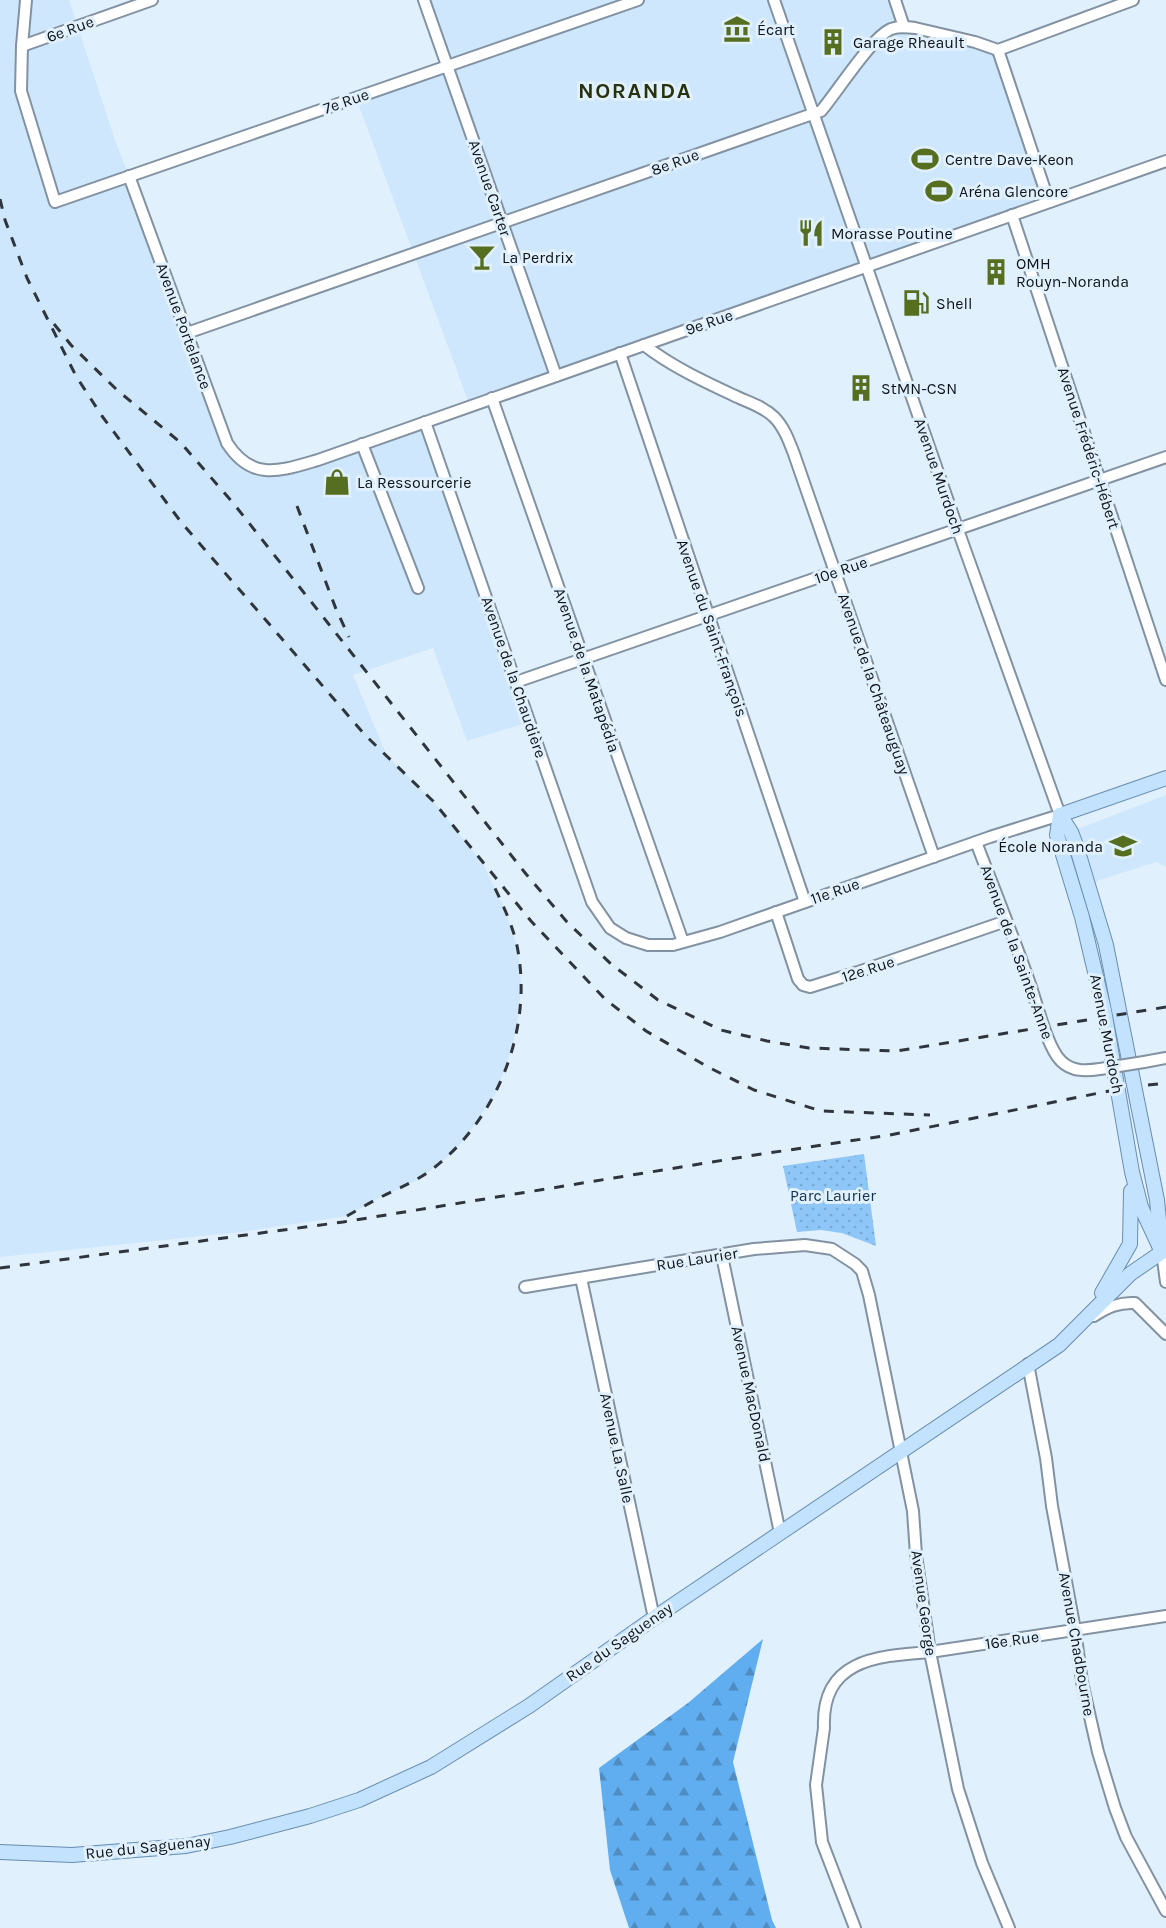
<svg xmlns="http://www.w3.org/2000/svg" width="1166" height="1928" viewBox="0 0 1166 1928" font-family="Karla,sans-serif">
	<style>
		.built { fill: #cee7fd }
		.forest { fill: url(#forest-firs) }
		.park { fill: url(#park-dots) }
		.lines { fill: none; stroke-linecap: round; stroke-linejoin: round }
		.minor-casing { stroke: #8292a2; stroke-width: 14 }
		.major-casing { stroke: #688dae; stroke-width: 16 }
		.minor { stroke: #fff; stroke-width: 10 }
		.major { stroke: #c2e2fe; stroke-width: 14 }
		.rail { stroke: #2e353c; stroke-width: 3; stroke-dasharray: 10 10; stroke-linecap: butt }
		.minor-bridge-casing { stroke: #8292a2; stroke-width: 14; stroke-linecap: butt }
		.minor-bridge { stroke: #fff; stroke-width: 10 }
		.labels { text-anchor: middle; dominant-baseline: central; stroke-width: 6; stroke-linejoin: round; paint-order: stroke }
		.street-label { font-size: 16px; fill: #0e141a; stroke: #e1f0fd }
		.poi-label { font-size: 16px; fill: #0e141a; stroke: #e1f0fd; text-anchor: start }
		.park-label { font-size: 16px; fill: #11334d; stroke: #e1f0fd }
		.district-label { font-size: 22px; font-weight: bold; letter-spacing: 1.5px; fill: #28330e; stroke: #e1f0fd }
	</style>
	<defs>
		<pattern id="forest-firs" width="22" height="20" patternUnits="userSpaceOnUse" patternTransform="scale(1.5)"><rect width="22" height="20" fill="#60aeef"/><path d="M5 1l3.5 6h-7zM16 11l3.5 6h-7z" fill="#4e8cc1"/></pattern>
		<pattern id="park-dots" width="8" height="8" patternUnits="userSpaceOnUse" patternTransform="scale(1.5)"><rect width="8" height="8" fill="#8dc6f7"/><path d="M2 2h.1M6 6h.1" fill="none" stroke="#78a9d3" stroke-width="1.8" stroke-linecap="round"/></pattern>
	</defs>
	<rect width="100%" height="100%" fill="#e1f0fd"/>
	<!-- built -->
	<g class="built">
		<path d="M0,0H69L114,137L233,452L271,471L425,422L530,722L467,741L433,648L353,675L387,756L433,801L482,862L503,905L518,949L521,983L519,1012L513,1045L504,1071L496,1093L464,1140L450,1155L418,1180L381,1197L347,1216L241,1232L0,1257Z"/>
		<path d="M424,0H895L905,27L998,50L1049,202L470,406L356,98L447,66Z"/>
		<path d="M1166,795V867L1156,862L1094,882L1075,830Z"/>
	</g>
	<!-- forest -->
	<path class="forest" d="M763,1639L733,1762L772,1920L776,1928H629L610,1870L599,1768L688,1703Z"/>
	<!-- park -->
	<path class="park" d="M864,1154L876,1246L842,1233L821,1230L797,1232L783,1166Z"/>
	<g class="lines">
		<defs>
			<g id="minor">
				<path d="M26,0L22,46L21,91L55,202L638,0"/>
				<path d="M424,0L556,376"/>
				<path d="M895,0L904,27"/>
				<path d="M22,46L152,0"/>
				<path d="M998,50L1049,202"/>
				<path d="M129,176L227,443C252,482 280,471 318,460L1166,161"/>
				<path d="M1012,215L1166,680"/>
				<path d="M187,333L821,111C838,91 871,38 891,29C899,26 907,27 915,28L975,42L998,50L1133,0"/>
				<path d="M644,345C671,366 703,381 733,395C747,402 763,406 774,417C784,427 789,441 794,454L934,857"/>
				<path d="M620,353L805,902"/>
				<path d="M492,398L683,942"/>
				<path d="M425,422L592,902L610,928L626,938L648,945H673L720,932L990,837L1060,815L958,530L774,0"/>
				<path d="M362,444L418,588"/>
				<path d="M516,682L1166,457"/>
				<path d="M976,842C994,889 1013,936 1030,984C1037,1004 1047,1047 1061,1061C1072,1072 1086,1071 1100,1069"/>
				<path d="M776,912L798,979L803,985L810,987L858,972L1006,921"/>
				<path d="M1144,1062L1166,1058"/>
				<path d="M1166,1251L1162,1252L1166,1282"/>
				<path d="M722,1256L780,1533"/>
				<path d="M581,1278L654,1618"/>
				<path d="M525,1287L754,1249L805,1245L832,1249L855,1264L862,1271L869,1295L913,1511L916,1555L930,1652L958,1789L982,1863L1009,1928"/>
				<path d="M1094,1316C1107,1307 1119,1302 1135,1303L1166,1334"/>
				<path d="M1028,1364L1046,1458L1052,1506L1075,1630L1082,1682L1098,1752L1115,1808L1126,1837L1166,1911"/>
				<path d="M855,1928L822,1842L816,1785L824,1728C821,1659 877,1656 930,1652L1166,1616"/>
			</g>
			<g id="major">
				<path d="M1060,815L1057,835L1082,917L1104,1010L1132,1172L1141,1207L1162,1252"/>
				<path d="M1060,815L1071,832L1076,845L1106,945L1157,1200L1161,1240"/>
				<path d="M1060,815L1166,778"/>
				<path d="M1102,1293L1130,1244L1131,1191"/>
				<path d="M0,1852L72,1855L186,1846L230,1837L310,1816L359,1800L431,1767L529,1706L654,1618L1059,1345L1130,1274L1162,1252"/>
			</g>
		</defs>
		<!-- minor casing -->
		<use href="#minor" class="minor-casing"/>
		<!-- major casing -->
		<use href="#major" class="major-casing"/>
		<!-- minor -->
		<use href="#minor" class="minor"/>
		<!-- major -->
		<use href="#major" class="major"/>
		<!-- rail -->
		<g class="rail">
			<path d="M0,199L5,220L27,278L76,376L102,416L181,522L365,735L433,801L531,921L605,999L646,1031L708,1067L754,1090L821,1111L930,1115"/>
			<path d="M54,324L71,345L117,390L181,443L234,504L526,874L567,922L611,964L658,1000L721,1030L767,1041L809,1048L897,1051L1166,1007"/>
			<path d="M297,506L336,609L349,637"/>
			<path d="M1148,1085L1166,1083"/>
			<path d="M347,1216C359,1209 371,1202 383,1196C401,1187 419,1180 435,1167C498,1117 532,1030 518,951C514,927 502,903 492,882"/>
			<path d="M0,1268L343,1222L755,1155L890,1135L1109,1091"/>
		</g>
		<defs>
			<path id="minor-bridge" d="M1100,1069L1144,1062"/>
		</defs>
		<!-- minor-bridge casing -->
		<use href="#minor-bridge" class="minor-bridge-casing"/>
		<!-- minor-bridge -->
		<use href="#minor-bridge" class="minor-bridge"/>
	</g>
	<!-- icons -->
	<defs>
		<symbol id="museum-bare" viewBox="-9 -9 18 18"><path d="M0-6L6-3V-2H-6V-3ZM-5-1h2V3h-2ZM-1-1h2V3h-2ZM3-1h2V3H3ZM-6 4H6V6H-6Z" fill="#566e1f" stroke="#e1f0fd" stroke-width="2.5" paint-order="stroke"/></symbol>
		<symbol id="building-bare" viewBox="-9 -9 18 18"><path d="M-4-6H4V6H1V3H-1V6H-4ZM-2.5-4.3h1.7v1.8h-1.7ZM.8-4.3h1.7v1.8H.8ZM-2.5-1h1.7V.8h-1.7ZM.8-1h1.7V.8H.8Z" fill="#566e1f" stroke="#e1f0fd" stroke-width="2.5" paint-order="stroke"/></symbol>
		<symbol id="stadium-bare" viewBox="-9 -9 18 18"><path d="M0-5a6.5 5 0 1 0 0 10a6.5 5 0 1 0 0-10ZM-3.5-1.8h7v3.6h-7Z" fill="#566e1f" stroke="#e1f0fd" stroke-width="2.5" paint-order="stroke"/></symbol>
		<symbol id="restaurant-bare" viewBox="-9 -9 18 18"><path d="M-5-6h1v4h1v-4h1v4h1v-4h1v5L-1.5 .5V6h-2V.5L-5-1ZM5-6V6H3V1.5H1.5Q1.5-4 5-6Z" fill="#566e1f" stroke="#e1f0fd" stroke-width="2.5" paint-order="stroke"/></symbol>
		<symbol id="bar-bare" viewBox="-9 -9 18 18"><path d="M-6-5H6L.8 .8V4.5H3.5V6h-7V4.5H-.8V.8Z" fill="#566e1f" stroke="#e1f0fd" stroke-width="2.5" paint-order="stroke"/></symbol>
		<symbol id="fuel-bare" viewBox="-9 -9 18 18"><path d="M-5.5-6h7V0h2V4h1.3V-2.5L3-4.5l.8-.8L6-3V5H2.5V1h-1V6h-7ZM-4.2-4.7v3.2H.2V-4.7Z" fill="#566e1f" stroke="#e1f0fd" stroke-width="2.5" paint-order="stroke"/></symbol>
		<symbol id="shop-bare" viewBox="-9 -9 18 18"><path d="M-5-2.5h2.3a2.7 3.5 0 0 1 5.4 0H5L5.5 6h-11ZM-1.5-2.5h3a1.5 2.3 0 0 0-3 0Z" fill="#566e1f" stroke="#e1f0fd" stroke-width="2.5" paint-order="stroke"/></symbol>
		<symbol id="school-bare" viewBox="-9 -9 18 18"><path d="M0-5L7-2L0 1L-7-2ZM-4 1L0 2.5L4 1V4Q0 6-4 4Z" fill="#566e1f" stroke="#e1f0fd" stroke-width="2.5" paint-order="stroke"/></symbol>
	</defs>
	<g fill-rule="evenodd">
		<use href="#museum-bare" x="718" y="10" width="38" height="38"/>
		<use href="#building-bare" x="814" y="23" width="38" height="38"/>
		<use href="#stadium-bare" x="906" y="140" width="38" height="38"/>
		<use href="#stadium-bare" x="920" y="172" width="38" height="38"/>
		<use href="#restaurant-bare" x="792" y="214" width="38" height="38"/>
		<use href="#bar-bare" x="463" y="238" width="38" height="38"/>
		<use href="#building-bare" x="977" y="253" width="38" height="38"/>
		<use href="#fuel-bare" x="897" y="284" width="38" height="38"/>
		<use href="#building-bare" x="842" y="369" width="38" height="38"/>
		<use href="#shop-bare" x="318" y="463" width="38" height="38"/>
		<use href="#school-bare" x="1104" y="827" width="38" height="38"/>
	</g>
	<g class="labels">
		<!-- street labels -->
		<g class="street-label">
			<text transform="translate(70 29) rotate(-20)">6e Rue</text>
			<text transform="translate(346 101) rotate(-19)">7e Rue</text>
			<text transform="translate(675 162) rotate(-20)">8e Rue</text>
			<text transform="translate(490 188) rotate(71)">Avenue Carter</text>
			<text transform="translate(709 322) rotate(-19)">9e Rue</text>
			<text transform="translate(184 326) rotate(70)">Avenue Portelance</text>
			<text transform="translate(1089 448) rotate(72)">Avenue Frédéric-Hébert</text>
			<text transform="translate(939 476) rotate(71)">Avenue Murdoch</text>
			<text transform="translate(841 570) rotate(-19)">10e Rue</text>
			<text transform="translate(712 628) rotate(71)">Avenue du Saint-François</text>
			<text transform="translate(587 670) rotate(71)">Avenue de la Matapédia</text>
			<text transform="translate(514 677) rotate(71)">Avenue de la Chaudière</text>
			<text transform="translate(874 684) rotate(71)">Avenue de la Châteauguay</text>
			<text transform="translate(835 891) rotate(-19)">11e Rue</text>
			<text transform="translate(1017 952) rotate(70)">Avenue de la Sainte-Anne</text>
			<text transform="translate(868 969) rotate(-18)">12e Rue</text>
			<text transform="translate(1107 1034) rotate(79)">Avenue Murdoch</text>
			<text transform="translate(697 1259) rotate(-9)">Rue Laurier</text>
			<text transform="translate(751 1394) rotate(78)">Avenue MacDonald</text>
			<text transform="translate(617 1448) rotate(78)">Avenue La Salle</text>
			<text transform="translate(924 1603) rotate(82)">Avenue George</text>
			<text transform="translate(1012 1640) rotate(-8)">16e Rue</text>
			<text transform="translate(619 1642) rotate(-35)">Rue du Saguenay</text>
			<text transform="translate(1077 1644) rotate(80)">Avenue Chadbourne</text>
			<text transform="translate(148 1847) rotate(-6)">Rue du Saguenay</text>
		</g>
		<!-- poi labels -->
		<g class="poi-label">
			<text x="757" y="29">Écart</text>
			<text x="853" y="42">Garage Rheault</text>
			<text x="945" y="159">Centre Dave-Keon</text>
			<text x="959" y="191">Aréna Glencore</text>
			<text x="831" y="233">Morasse Poutine</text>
			<text x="502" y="257">La Perdrix</text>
			<text x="1016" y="263">OMH<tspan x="1016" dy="18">Rouyn-Noranda</tspan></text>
			<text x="936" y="303">Shell</text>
			<text x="881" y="388">StMN-CSN</text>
			<text x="357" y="482">La Ressourcerie</text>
			<text x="1103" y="846" text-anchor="end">École Noranda</text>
		</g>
		<!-- park labels -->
		<g class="park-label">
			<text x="833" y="1195">Parc Laurier</text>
		</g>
		<!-- district labels -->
		<g class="district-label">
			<text x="635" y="91">NORANDA</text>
		</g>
	</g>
</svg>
